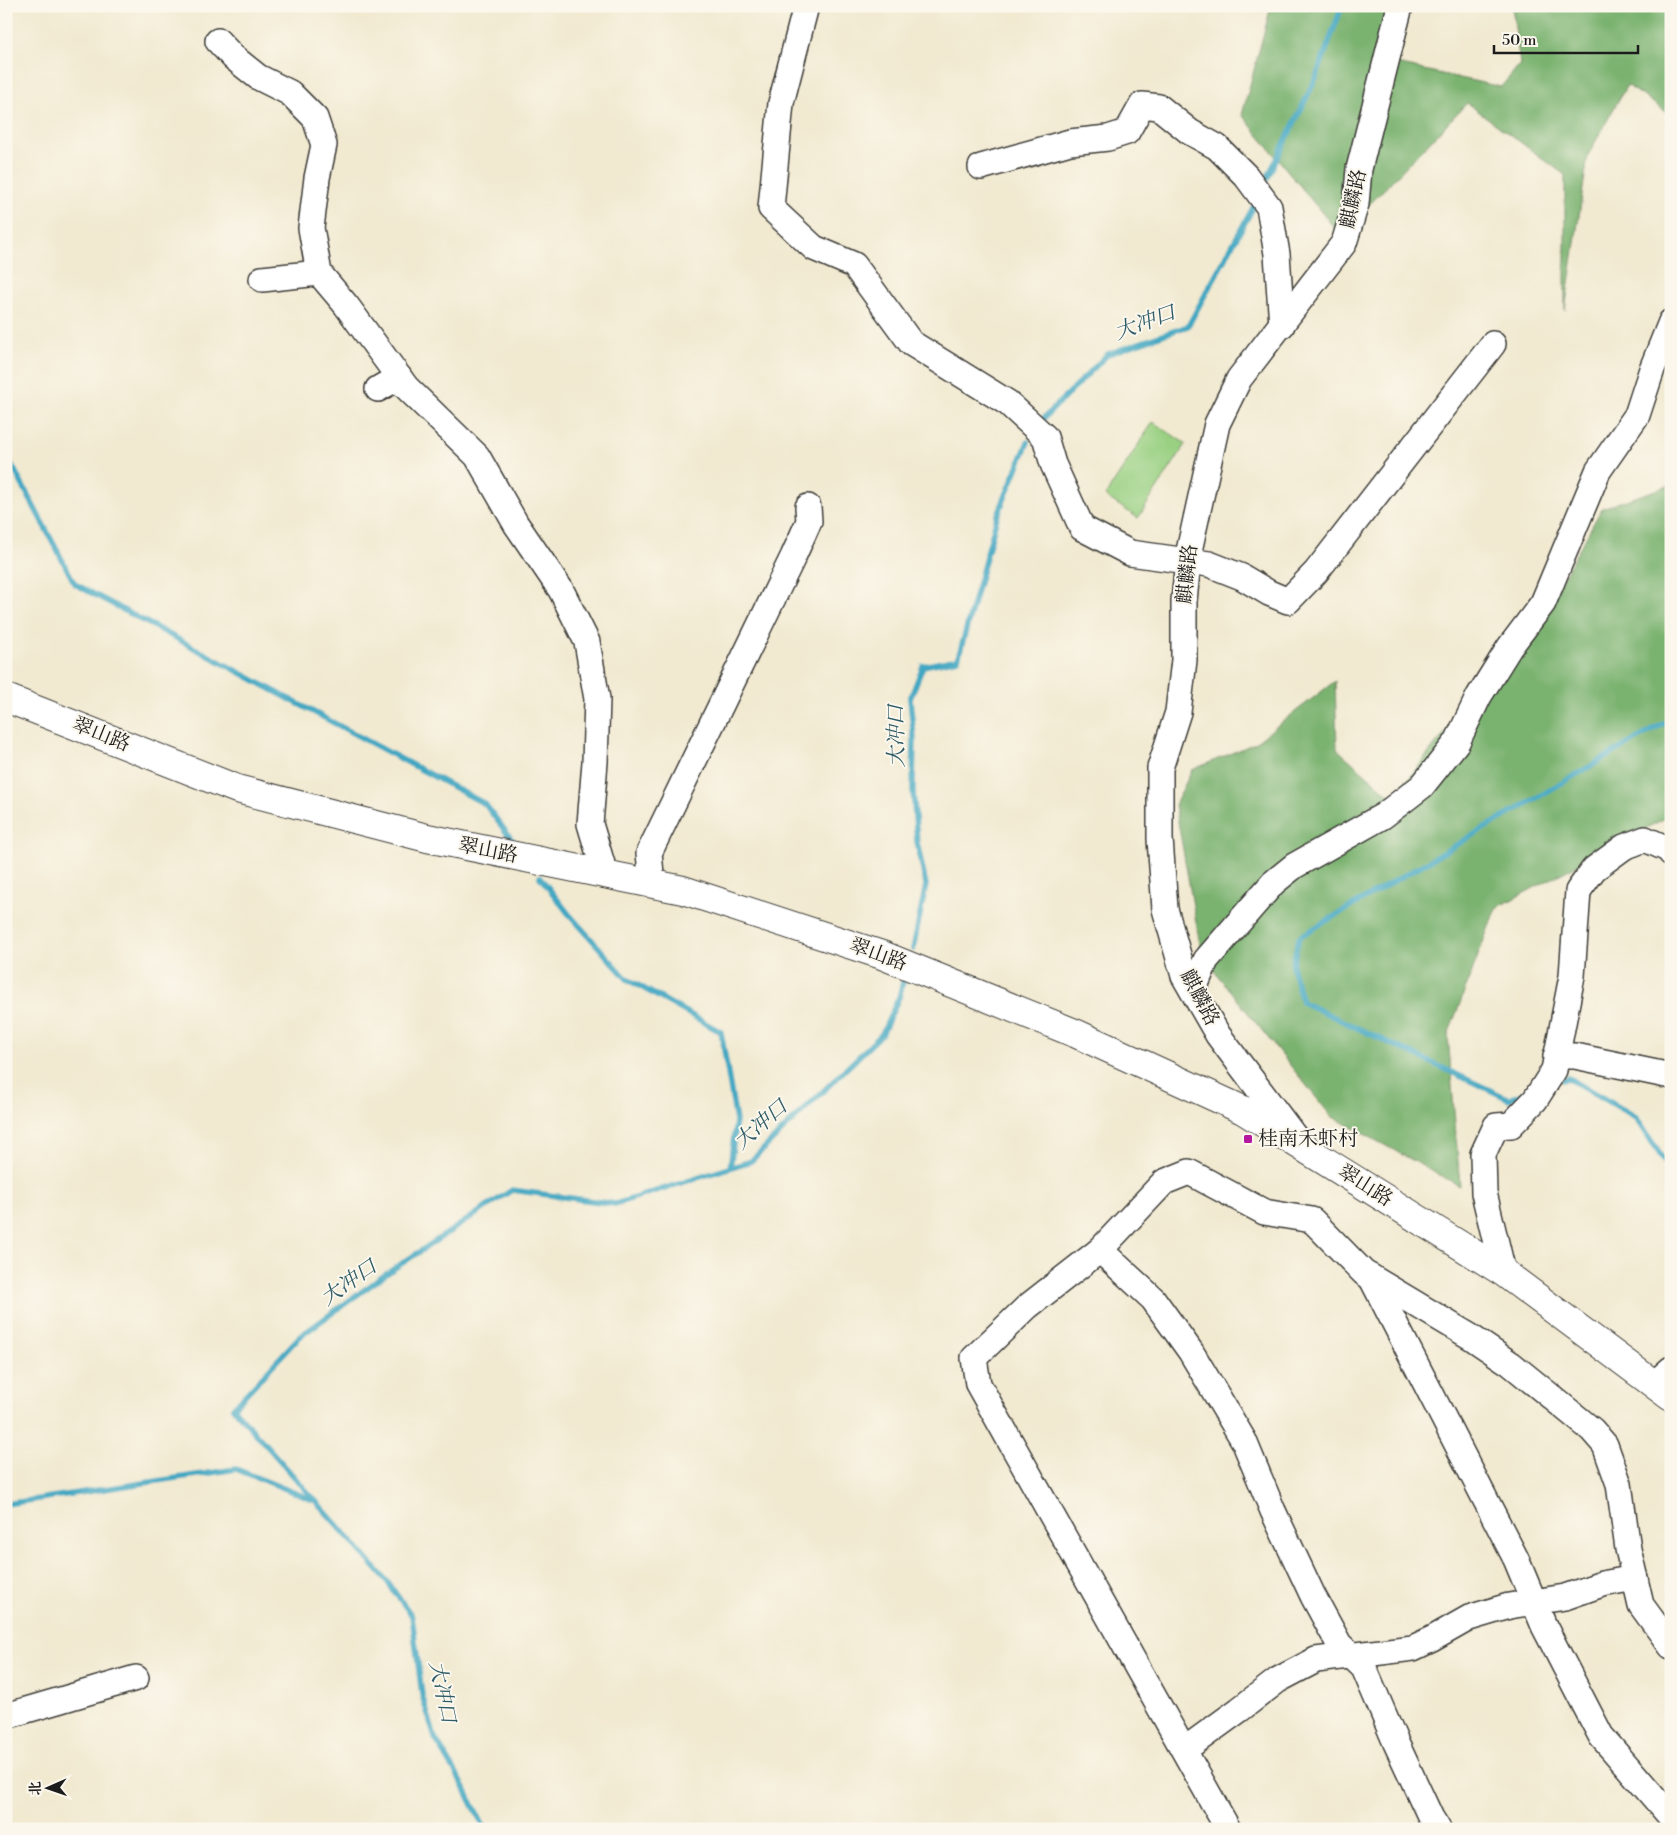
<svg xmlns="http://www.w3.org/2000/svg" width="1677" height="1835" viewBox="0 0 1677 1835" font-family="'Libre Bodoni','Noto Serif SC',serif">
	<style>
		.green { fill: #99d082; stroke: #5a764f }
		.forest { fill: #7ab270; stroke: #4b6746 }
		.lines { fill: none; stroke-linecap: round; stroke-linejoin: round }
		.stream { stroke: #42a7c2; stroke-width: 5.5 }
		.minor-casing { stroke: #3c3b37; stroke-width: 28 }
		.major-casing { stroke: #3c3b37; stroke-width: 30 }
		.minor { stroke: #fff; stroke-width: 25 }
		.major { stroke: #fff; stroke-width: 28 }
		.poi-dot { fill: #b5179e; stroke: #fbf7ec; stroke-width: 2 }
		.labels { text-anchor: middle; dominant-baseline: central; stroke-width: 4; stroke-linejoin: round; paint-order: stroke }
		.street-label { font-size: 20px; fill: #1c1c1c; stroke: #fbf7ec }
		.poi-label { font-size: 20px; fill: #1c1c1c; stroke: #fbf7ec; text-anchor: start }
		.water-label { font-size: 21px; font-style: italic; fill: #2d5b67; stroke: #fbf7ec }
	</style>
	<rect width="100%" height="100%" fill="#fbf7ec"/>
	<filter id="ink" filterUnits="userSpaceOnUse"><feTurbulence type="fractalNoise" baseFrequency=".02" numOctaves="2"/><feDisplacementMap in="SourceGraphic" scale="10" xChannelSelector="R" yChannelSelector="G"/><feConvolveMatrix kernelMatrix="1 2 1 2 8 2 1 2 1" color-interpolation-filters="sRGB"/></filter>
	<filter id="wash" filterUnits="userSpaceOnUse"><feTurbulence type="fractalNoise" baseFrequency=".0096" numOctaves="4" result="noise"/><feDisplacementMap in="SourceGraphic" scale="20" xChannelSelector="R" yChannelSelector="G"/><feGaussianBlur stdDeviation="1.12" result="paint"/><feColorMatrix in="noise" values="0 0 0 0 0 0 0 0 0 0 0 0 0 0 0 0 0 1.4 0 .05"/><feComposite in="paint" operator="in"/></filter>
	<g filter="url(#wash)">
		<rect width="100%" height="100%" fill="#f1e9d0"/>
		<!-- green -->
		<path class="green" d="M1153,422L1186,444L1138,518L1105,496Z"/>
		<!-- forest -->
		<g class="forest">
			<path d="M1271,6H1393L1374,59L1501,87L1520,64L1512,6H1671V115L1627,85L1588,155L1565,310V175L1467,103L1340,235L1242,115Z"/>
			<path d="M1671,485V815L1496,908L1448,1035L1460,1186L1331,1116L1202,956L1175,805L1192,770L1255,743L1335,681L1337,749L1393,798L1550,601L1602,508Z"/>
		</g>
		<g class="lines">
			<!-- stream -->
			<g class="stream">
				<path d="M6,32L10,6"/>
				<path d="M1267,179L1316,78L1342,6"/>
				<path d="M1038,424L1108,354L1188,326L1255,204"/>
				<path d="M6,454L75,584L485,804L512,840"/>
				<path d="M540,877L568,913L627,979L721,1032L736,1121L730,1168"/>
				<path d="M913,949L926,885L917,842L913,790L914,739L910,699L923,666L958,659L997,517L1028,442"/>
				<path d="M1563,1080L1568,1078L1636,1117L1671,1172"/>
				<path d="M1522,1094L1509,1099L1302,1002L1292,966L1299,937L1671,719"/>
				<path d="M6,1504L236,1469L313,1500"/>
				<path d="M485,1829L462,1783L435,1738L422,1695L412,1616L386,1580L233,1408L299,1337L389,1272L512,1190L615,1204L751,1161L882,1034L899,997L903,982"/>
			</g>
		</g>
	</g>
	<g filter="url(#ink)">
		<g class="lines">
			<defs>
				<g id="minor">
					<path d="M806,6L781,103L771,208L814,248L854,265L911,343L1008,403L1045,437L1053,464L1082,528L1130,553L1209,564L1242,577L1269,593L1288,601L1316,572L1493,344"/>
					<path d="M218,41L233,57L258,77L290,93L315,118L324,145L317,178L311,228L319,273L346,305L406,387L477,456L516,524L561,590L587,642L597,699L595,762L590,824L605,874"/>
					<path d="M981,167L1070,142L1108,138L1127,132L1142,105L1159,107L1190,132L1217,147L1246,176L1269,207L1277,254L1282,325"/>
					<path d="M262,279L319,273"/>
					<path d="M378,389L399,377"/>
					<path d="M652,884L649,853L793,557L809,521L808,507"/>
					<path d="M1193,991L1206,960L1273,883L1294,866L1383,816L1422,786L1457,742L1479,696L1509,648L1543,603L1598,471L1637,415L1652,369L1671,322"/>
					<path d="M1556,1056H1575L1671,1076"/>
					<path d="M1300,1144L1218,1035L1184,976L1165,909L1160,839V768L1178,712L1184,660V601L1189,551L1217,424L1239,379L1344,243L1356,204L1359,169L1400,6"/>
					<path d="M1100,1250L1153,1299L1191,1352L1244,1441L1273,1511L1313,1596L1339,1644L1364,1668L1396,1743L1431,1818L1438,1829"/>
					<path d="M1503,1272L1484,1193L1483,1154L1496,1126L1511,1125L1535,1100L1554,1070L1572,976L1578,891L1594,869L1624,847L1645,839L1670,850L1671,853"/>
					<path d="M1371,1277L1516,1559L1544,1626L1601,1736L1671,1817"/>
					<path d="M1654,1384L1671,1369"/>
					<path d="M6,1716L136,1678"/>
					<path d="M1184,1750L1239,1710L1278,1680L1316,1660L1413,1648L1432,1639L1469,1618L1509,1606L1565,1597L1602,1584L1635,1578"/>
					<path d="M1228,1829L978,1384L974,1358L1027,1307L1100,1250L1164,1182L1189,1172L1264,1212L1312,1220L1364,1273L1471,1337L1511,1364L1592,1430L1605,1445L1619,1484L1628,1549L1641,1605L1671,1646"/>
				</g>
				<path id="major" d="M6,698L237,789L427,838L683,890L882,955L1077,1034L1243,1110L1503,1272L1671,1397"/>
			</defs>
			<!-- minor casing -->
			<use href="#minor" class="minor-casing"/>
			<!-- major casing -->
			<use href="#major" class="major-casing"/>
			<!-- minor -->
			<use href="#minor" class="minor"/>
			<!-- major -->
			<use href="#major" class="major"/>
		</g>
	</g>
	<!-- markers -->
	<rect class="poi-dot" x="1243" y="1134" width="10" height="10" rx="2.5"/>
	<g class="labels">
		<!-- street labels -->
		<g class="street-label">
			<text transform="translate(1354 199) rotate(-78)">麒麟路</text>
			<text transform="translate(1188 574) rotate(-84)">麒麟路</text>
			<text transform="translate(101 735) rotate(22)">翠山路</text>
			<text transform="translate(488 851) rotate(11)">翠山路</text>
			<text transform="translate(878 955) rotate(20)">翠山路</text>
			<text transform="translate(1199 998) rotate(62)">麒麟路</text>
			<text transform="translate(1365 1186) rotate(32)">翠山路</text>
		</g>
		<!-- poi labels -->
		<g class="poi-label">
			<text x="1258" y="1139">桂南禾虾村</text>
		</g>
		<!-- water labels -->
		<g class="water-label">
			<text transform="translate(1145 323) rotate(-20)">大冲口</text>
			<text transform="translate(897 736) rotate(-91)">大冲口</text>
			<text transform="translate(761 1125) rotate(-41)">大冲口</text>
			<text transform="translate(349 1283) rotate(-35)">大冲口</text>
			<text transform="translate(442 1692) rotate(78)">大冲口</text>
		</g>
	</g>
	<!-- margin -->
	<rect width="1677" height="1835" fill="none" stroke="#fbf7ec" stroke-width="25"/>
	<!-- north arrow -->
	<g transform="translate(48 1788) rotate(268)" stroke="#fbf7ec" stroke-width="4" paint-order="stroke">
	<path d="M0-4L9 19L0 12L-9 19Z" fill="#1c1c1c"/>
	<text y="-8" font-size="14" font-weight="bold" text-anchor="middle" fill="#1c1c1c">北</text>
	</g>
	<!-- scale -->
	<path d="M1494 45v8h144v-8" fill="none" stroke="#1c1c1c" stroke-width="2.5"/>
	<text x="1502" y="45" font-size="15" fill="#1c1c1c" stroke="#fbf7ec" stroke-width="4" paint-order="stroke">50 m</text>
</svg>
